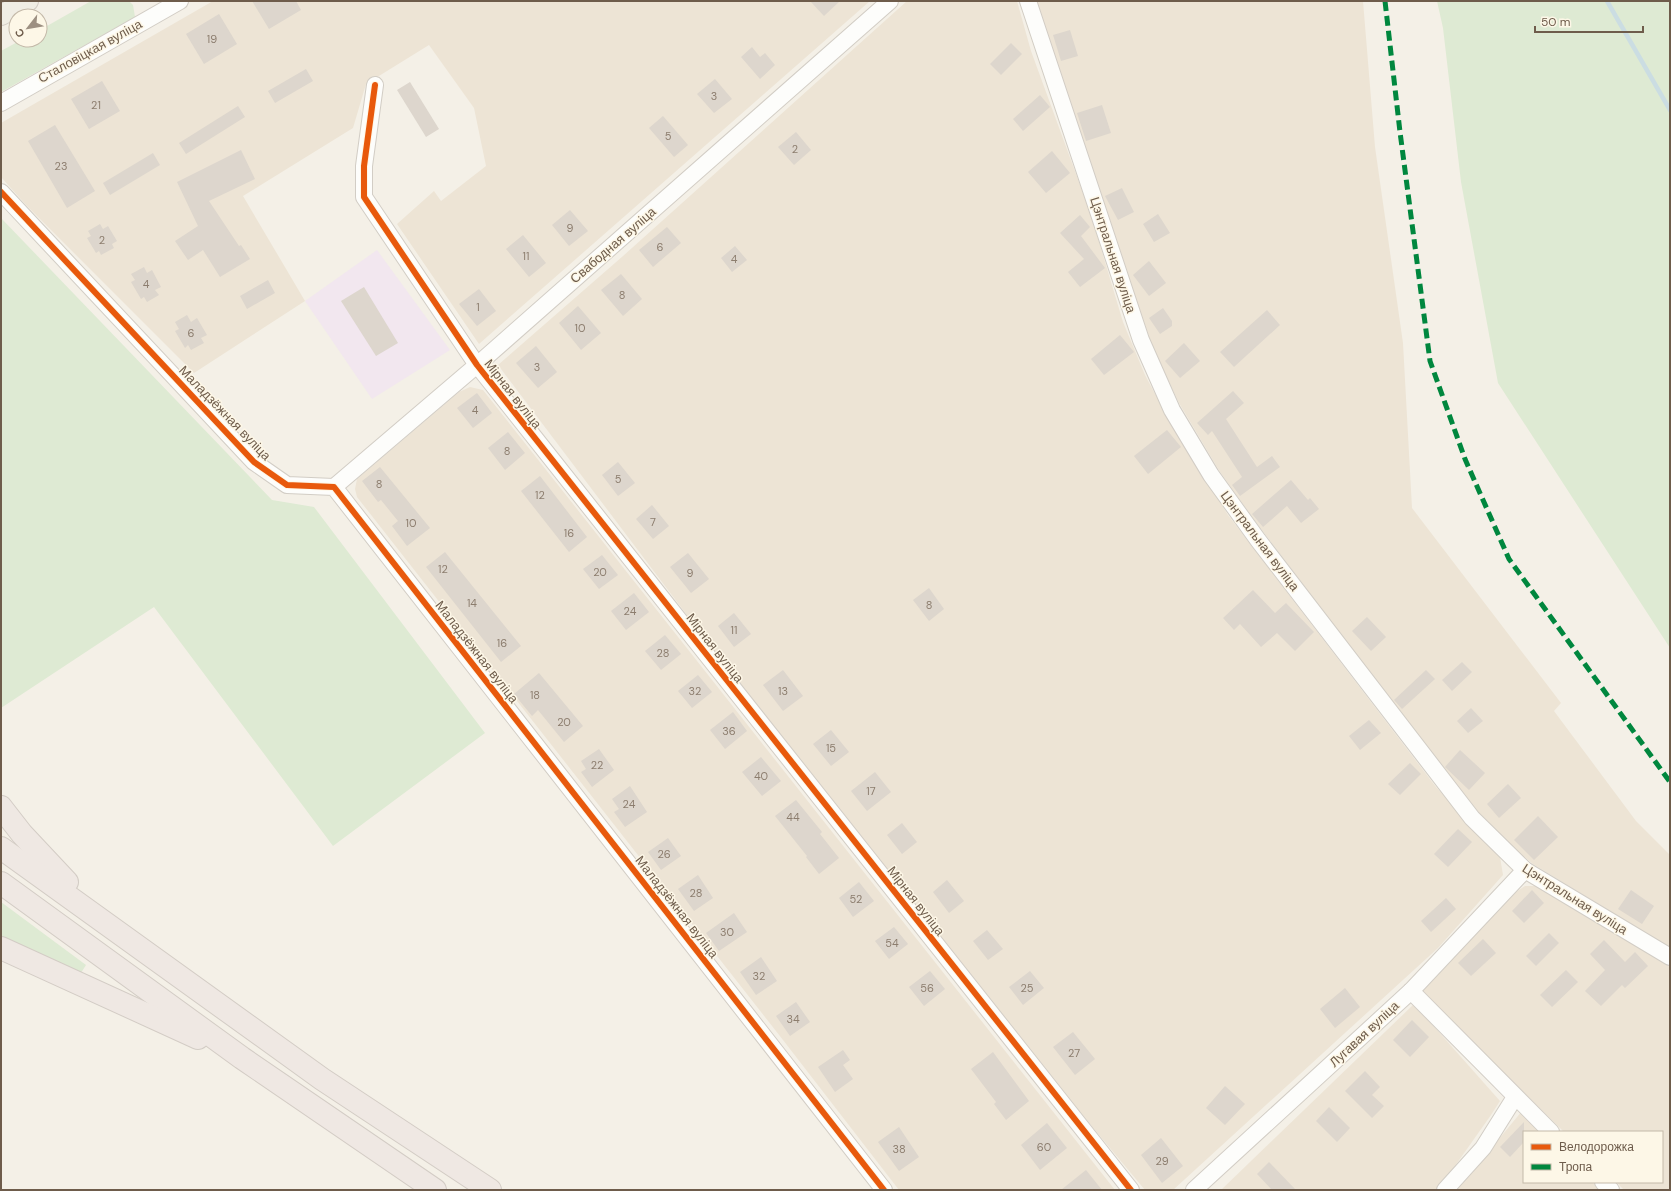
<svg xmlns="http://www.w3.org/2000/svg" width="1671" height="1191" viewBox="0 0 1671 1191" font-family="'DM Sans',sans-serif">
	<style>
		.residential { fill: #ede4d5 }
		.education { fill: #f2e7ef }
		.green { fill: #deead3 }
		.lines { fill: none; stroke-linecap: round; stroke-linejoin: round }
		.stream { stroke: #cbdde2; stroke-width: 4.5 }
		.building { fill: #ddd6cd }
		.minor-casing { stroke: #d2cdc5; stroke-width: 18 }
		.major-casing { stroke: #d3ccc5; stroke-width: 22 }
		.highway-casing { stroke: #d3ccc5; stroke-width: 24 }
		.minor { stroke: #fdfdfb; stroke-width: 16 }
		.major { stroke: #f0ede4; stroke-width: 20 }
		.highway { stroke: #efe8e3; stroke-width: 22 }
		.quiet { stroke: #00873e; stroke-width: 5; stroke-dasharray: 10 5; stroke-linecap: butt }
		.cycleway-casing { stroke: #fdf7e7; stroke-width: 8 }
		.cycleway { stroke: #e8590c; stroke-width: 6 }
		.labels { text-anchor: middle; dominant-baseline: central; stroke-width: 3; stroke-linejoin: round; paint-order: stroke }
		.number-label { font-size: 11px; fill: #8c7d6e }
		.street-label { font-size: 13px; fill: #6e5c4b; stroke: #fdf7e7 }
	</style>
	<rect width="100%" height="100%" fill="#f4f0e7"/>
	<!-- residential -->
	<g class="residential">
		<path d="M213,1H870L479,344L397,224L434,191L441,201L486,166L474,108L429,45L366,84L353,128L243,196L305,301L194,373L26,205L1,177V123Z"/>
		<path d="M907,1H1017L1031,51L1091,215L1123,322L1145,375L1171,424L1228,515L1436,787L1500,857L1503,875L1438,948L1173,1190H1145L917,917L875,864L498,365L623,256Z"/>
		<path d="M1036,1H1363L1375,147L1403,343L1412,508L1561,703L1554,711L1636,821L1670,855V948L1533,864L1507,843L1478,813L1453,782L1258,525L1220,472L1179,403L1153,348L1083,145Z"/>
		<path d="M470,387L483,390L1115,1190H899L783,1040L357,497L355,489L357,479L459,392Z"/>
		<path d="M1525,886H1538L1670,967V1190H1624L1616,1182H1662V1132H1564L1421,992L1516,892Z"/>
		<path d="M1414,1004L1500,1101L1491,1115L1438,1190H1221Z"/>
		<path d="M1522,1111L1542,1132H1524V1182H1592L1601,1190H1457Z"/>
	</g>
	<!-- education -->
	<path class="education" d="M377,250L450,350L372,399L305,301Z"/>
	<!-- green -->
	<g class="green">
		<path d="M91,1H129L133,5L135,17L1,92V51L21,40H40V30Z"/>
		<path d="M1437,1H1670V648L1498,383L1461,182L1443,28Z"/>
		<path d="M1,218L272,500L314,507L485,733L333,846L154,607L1,708Z"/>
		<path d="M1,902L86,965L79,976L1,938Z"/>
	</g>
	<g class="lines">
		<!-- stream -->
		<path class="stream" d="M1607,1L1670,110"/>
	</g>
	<!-- building -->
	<g class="building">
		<path d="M252,1H296L301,10L269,29Z"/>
		<path d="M810,1H840L824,16Z"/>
		<path d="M219,14L237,44L204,64L186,34Z"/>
		<path d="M1070,30L1078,56L1061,61L1053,35Z"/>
		<path d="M1011,43L1022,54L1001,75L990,64Z"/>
		<path d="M752,47L760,57L765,53L775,65L760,79L741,57Z"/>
		<path d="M306,69L313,81L275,103L268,91Z"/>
		<path d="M715,79L732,99L714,113L697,94Z"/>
		<path d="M102,81L120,111L89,129L71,99Z"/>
		<path d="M410,82L439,129L426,137L397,90Z"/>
		<path d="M1040,95L1050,107L1023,131L1013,119Z"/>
		<path d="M1102,105L1111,133L1086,141L1077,113Z"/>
		<path d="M238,106L245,117L186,154L179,143Z"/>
		<path d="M663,116L688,145L674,157L649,128Z"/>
		<path d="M55,125L95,191L67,208L28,141Z"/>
		<path d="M796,132L811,150L794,165L778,147Z"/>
		<path d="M241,150L255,179L209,201L239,246L241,245L250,259L220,277L203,250L188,260L175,241L198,226L177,182Z"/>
		<path d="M1052,151L1070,173L1046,193L1028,172Z"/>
		<path d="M153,153L160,165L110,195L103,183Z"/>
		<path d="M1122,188L1134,212L1118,220L1105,196Z"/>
		<path d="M570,210L588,231L569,246L552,225Z"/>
		<path d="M1158,214L1170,233L1154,242L1143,224Z"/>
		<path d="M1080,215L1090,227L1081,236L1105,268L1080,287L1068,272L1084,259L1060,233Z"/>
		<path d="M100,224L103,229L108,226L117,241L112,244L114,248L101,255L99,251L96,253L87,238L91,236L88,231Z"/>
		<path d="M667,227L681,243L653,267L639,250Z"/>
		<path d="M523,235L546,263L529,277L506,249Z"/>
		<path d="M735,246L747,260L732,272L721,258Z"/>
		<path d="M1149,261L1166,283L1149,296L1133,275Z"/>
		<path d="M144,267L147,273L152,270L161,287L155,290L159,295L147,302L144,297L141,299L131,282L135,280L131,274Z"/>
		<path d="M621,274L642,299L623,316L601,290Z"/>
		<path d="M268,280L275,293L247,309L240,296Z"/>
		<path d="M364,287L398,343L376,356L341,301Z"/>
		<path d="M479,289L496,311L477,326L459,304Z"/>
		<path d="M578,306L601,333L581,350L559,323Z"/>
		<path d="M1163,308L1172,321V326L1160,334L1149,318Z"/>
		<path d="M1267,310L1280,325L1234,367L1220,352Z"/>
		<path d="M187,315L191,322L197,318L207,335L201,338L204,343L191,350L188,345L185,348L175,331L179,329L175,322Z"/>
		<path d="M1120,335L1134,352L1104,375L1091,359Z"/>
		<path d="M1184,343L1200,361L1180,378L1165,361Z"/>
		<path d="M536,346L557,372L538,388L516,363Z"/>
		<path d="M1233,391L1244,403L1226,419L1257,467L1272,456L1280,467L1240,496L1232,485L1242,477L1212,431L1208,435L1197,423Z"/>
		<path d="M477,393L492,413L473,428L457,408Z"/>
		<path d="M1167,430L1181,447L1148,474L1134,456Z"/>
		<path d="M508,432L525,453L505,470L488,448Z"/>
		<path d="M618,462L635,483L618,496L602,475Z"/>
		<path d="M380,467L430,528L407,546L392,526L398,521L381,500L378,502L362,481Z"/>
		<path d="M540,476L587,537L569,552L521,491Z"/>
		<path d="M1291,480L1308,500L1310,498L1319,509L1301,523L1287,506L1263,527L1252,514Z"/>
		<path d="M652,505L669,526L653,539L636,519Z"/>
		<path d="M445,552L521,646L501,662L426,567Z"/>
		<path d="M688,553L709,579L691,593L670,567Z"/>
		<path d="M602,555L618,575L599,589L583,569Z"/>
		<path d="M929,588L944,609L929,621L913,600Z"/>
		<path d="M1253,590L1275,613L1286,603L1314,632L1295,651L1277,633L1261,647L1240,624L1234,630L1223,618Z"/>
		<path d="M634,593L649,612L626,630L611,611Z"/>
		<path d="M734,613L751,634L734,647L718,626Z"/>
		<path d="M1367,617L1386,637L1371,651L1352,631Z"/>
		<path d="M665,635L681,654L661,670L645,651Z"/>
		<path d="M1462,662L1472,672L1452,691L1442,680Z"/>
		<path d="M783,670L803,696L783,711L763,685Z"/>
		<path d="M1426,670L1435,679L1402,709L1394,700Z"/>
		<path d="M539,673L583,726L564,742L538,710L532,716L514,694Z"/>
		<path d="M698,675L712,692L692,708L678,691Z"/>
		<path d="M1471,708L1483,721L1468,733L1457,721Z"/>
		<path d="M733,712L747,731L725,749L710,730Z"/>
		<path d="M1369,720L1381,733L1360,750L1349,736Z"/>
		<path d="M831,730L849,752L831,766L813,744Z"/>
		<path d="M599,749L614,770L592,787L581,772L586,769L581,761Z"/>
		<path d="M1460,750L1485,773L1469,790L1445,767Z"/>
		<path d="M761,757L781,781L762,796L742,772Z"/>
		<path d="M1410,763L1421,774L1400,795L1388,784Z"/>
		<path d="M875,772L891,792L867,811L851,791Z"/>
		<path d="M1508,784L1521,798L1499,818L1487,804Z"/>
		<path d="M630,786L647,812L625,827L614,812L619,809L612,799Z"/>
		<path d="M796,800L822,832L820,834L839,858L819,874L806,857L807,856L775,816Z"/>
		<path d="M1538,816L1558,837L1534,860L1514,840Z"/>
		<path d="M902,823L917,842L902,854L887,835Z"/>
		<path d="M1458,829L1472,842L1448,867L1434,854Z"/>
		<path d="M668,838L681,856L661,870L648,852Z"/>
		<path d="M698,875L713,898L694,911L678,889Z"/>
		<path d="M947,880L964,901L949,913L933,892Z"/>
		<path d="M859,882L874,901L853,917L839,898Z"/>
		<path d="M1532,890L1544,903L1524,923L1512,911Z"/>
		<path d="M1631,890L1654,906L1642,924L1618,909Z"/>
		<path d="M1446,898L1456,909L1431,932L1421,921Z"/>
		<path d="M734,913L747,932L719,951L706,933Z"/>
		<path d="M894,927L908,944L889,959L875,941Z"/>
		<path d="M987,930L1003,949L988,960L973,941Z"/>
		<path d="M1549,933L1559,943L1536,966L1526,956Z"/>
		<path d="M1483,939L1496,953L1471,976L1458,963Z"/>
		<path d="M1604,940L1625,962L1635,952L1648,966L1625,988L1622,985L1601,1006L1585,991L1605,970L1590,954Z"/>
		<path d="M761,957L777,981L756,995L740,972Z"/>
		<path d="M1566,970L1578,982L1552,1007L1540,995Z"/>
		<path d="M930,971L945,989L924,1006L909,987Z"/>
		<path d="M1030,971L1044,988L1023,1005L1009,987Z"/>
		<path d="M1345,988L1360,1007L1335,1028L1320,1009Z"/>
		<path d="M796,1002L810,1022L790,1036L776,1016Z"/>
		<path d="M1412,1020L1429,1037L1410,1057L1393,1040Z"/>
		<path d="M1073,1032L1095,1059L1075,1075L1053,1047Z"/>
		<path d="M843,1050L850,1060L843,1065L853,1079L835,1092L818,1067Z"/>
		<path d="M993,1052L1029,1101L1006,1120L994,1104L996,1102L971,1069Z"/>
		<path d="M1365,1071L1380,1087L1372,1095L1384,1106L1372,1118L1345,1091Z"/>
		<path d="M1225,1086L1245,1104L1225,1125L1206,1108Z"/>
		<path d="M1329,1107L1350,1128L1337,1142L1316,1121Z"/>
		<path d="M1524,1122V1142L1510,1157L1500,1147Z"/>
		<path d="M1047,1123L1067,1148L1040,1170L1021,1145Z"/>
		<path d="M899,1127L919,1157L899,1171L878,1142Z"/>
		<path d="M1161,1138L1183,1166L1162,1183L1141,1155Z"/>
		<path d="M1269,1162L1296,1190H1272L1257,1174Z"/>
		<path d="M1086,1170L1102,1190H1061Z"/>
	</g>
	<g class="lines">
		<defs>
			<g id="minor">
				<path d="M1028,1L1141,340L1172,410L1211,475L1258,540L1472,818L1525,870L1670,957"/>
				<path d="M375,85L364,166V197L477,365L1131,1190"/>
				<path d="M1,103L180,1"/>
				<path d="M1,192L254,462L287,485L334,487L884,1190"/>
				<path d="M334,487L477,365L890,1"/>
				<path d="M1411,991L1551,1132"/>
				<path d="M1603,1182L1611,1190"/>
				<path d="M1194,1190L1411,991L1525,870"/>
				<path d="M1445,1190L1483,1148L1515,1097"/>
			</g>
			<path id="major" d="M1,15L28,1"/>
			<g id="highway">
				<path d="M1,807L22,834L67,882"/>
				<path d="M1,848L322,1079L490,1190"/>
				<path d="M1,883L242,1058L435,1190"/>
				<path d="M1,948L198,1038"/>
			</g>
		</defs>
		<!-- minor casing -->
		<use href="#minor" class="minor-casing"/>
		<!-- major casing -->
		<use href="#major" class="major-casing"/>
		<!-- highway casing -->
		<use href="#highway" class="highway-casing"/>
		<!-- minor -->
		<use href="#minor" class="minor"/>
		<!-- major -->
		<use href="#major" class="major"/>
		<!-- highway -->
		<use href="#highway" class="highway"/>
		<!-- quiet -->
		<path class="quiet" d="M1385,1L1400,132L1430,361L1465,459L1509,559L1670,782"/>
		<defs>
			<g id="cycleway">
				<path d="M375,85L364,166V197L477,365L1131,1190"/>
				<path d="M1,192L254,462L287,485L334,487L884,1190"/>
			</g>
		</defs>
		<!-- cycleway casing -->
		<use href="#cycleway" class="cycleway-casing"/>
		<!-- cycleway -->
		<use href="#cycleway" class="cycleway"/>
	</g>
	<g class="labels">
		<!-- number labels -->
		<g class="number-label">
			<text x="212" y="39">19</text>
			<text x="714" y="96">3</text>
			<text x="96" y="105">21</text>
			<text x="668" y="136">5</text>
			<text x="795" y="149">2</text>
			<text x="61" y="166">23</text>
			<text x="570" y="228">9</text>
			<text x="102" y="240">2</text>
			<text x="660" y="247">6</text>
			<text x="526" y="256">11</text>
			<text x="734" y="259">4</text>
			<text x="146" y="284">4</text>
			<text x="622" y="295">8</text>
			<text x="478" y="307">1</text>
			<text x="580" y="328">10</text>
			<text x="191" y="333">6</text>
			<text x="537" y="367">3</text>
			<text x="475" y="410">4</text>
			<text x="507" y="451">8</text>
			<text x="618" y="479">5</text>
			<text x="379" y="484">8</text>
			<text x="540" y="495">12</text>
			<text x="653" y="522">7</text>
			<text x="411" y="523">10</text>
			<text x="569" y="533">16</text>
			<text x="443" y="569">12</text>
			<text x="600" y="572">20</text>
			<text x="690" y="573">9</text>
			<text x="472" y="603">14</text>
			<text x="929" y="605">8</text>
			<text x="630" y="611">24</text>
			<text x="734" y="630">11</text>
			<text x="502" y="643">16</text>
			<text x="663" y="653">28</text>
			<text x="695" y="691">32</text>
			<text x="783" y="691">13</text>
			<text x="535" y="695">18</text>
			<text x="564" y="722">20</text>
			<text x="729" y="731">36</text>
			<text x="831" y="748">15</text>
			<text x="597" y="765">22</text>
			<text x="761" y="776">40</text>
			<text x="871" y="791">17</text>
			<text x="629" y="804">24</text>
			<text x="793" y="817">44</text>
			<text x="664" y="854">26</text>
			<text x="696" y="893">28</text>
			<text x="856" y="899">52</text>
			<text x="727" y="932">30</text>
			<text x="892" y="943">54</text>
			<text x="759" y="976">32</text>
			<text x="927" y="988">56</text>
			<text x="1027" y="988">25</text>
			<text x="793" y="1019">34</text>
			<text x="1074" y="1053">27</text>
			<text x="1044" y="1147">60</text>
			<text x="899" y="1149">38</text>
			<text x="1162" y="1161">29</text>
		</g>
		<!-- street labels -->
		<g class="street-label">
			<text transform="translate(90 51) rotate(-29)">Сталовіцкая вуліца</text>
			<text transform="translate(613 245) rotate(-41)">Свабодная вуліца</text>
			<text transform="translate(1113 255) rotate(72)">Цэнтральная вуліца</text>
			<text transform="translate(513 394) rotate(52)">Мірная вуліца</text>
			<text transform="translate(225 413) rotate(46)">Маладзёжная вуліца</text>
			<text transform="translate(1260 541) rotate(53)">Цэнтральная вуліца</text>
			<text transform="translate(715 648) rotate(52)">Мірная вуліца</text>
			<text transform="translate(477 652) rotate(52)">Маладзёжная вуліца</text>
			<text transform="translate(1575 899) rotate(32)">Цэнтральная вуліца</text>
			<text transform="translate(916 901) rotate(52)">Мірная вуліца</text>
			<text transform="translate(677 907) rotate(52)">Маладзёжная вуліца</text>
			<text transform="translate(1364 1034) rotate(-43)">Лугавая вуліца</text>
		</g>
	</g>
	<!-- border -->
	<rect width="1671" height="1191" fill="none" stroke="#6e5c4b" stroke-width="4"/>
	<!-- legend -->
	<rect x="1523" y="1131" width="140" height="52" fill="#fdf7e7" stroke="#c4b9a9"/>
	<rect x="1531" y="1144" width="20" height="6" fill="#e8590c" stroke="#c4b9a9"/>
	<text x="1559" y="1151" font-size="12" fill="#6e5c4b">Велодорожка</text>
	<rect x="1531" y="1164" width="20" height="6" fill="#00873e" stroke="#c4b9a9"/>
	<text x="1559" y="1171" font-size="12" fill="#6e5c4b">Тропа</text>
	<!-- north arrow -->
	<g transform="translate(28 28) rotate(239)"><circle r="19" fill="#fdf7e7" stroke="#c4b9a9"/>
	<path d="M0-3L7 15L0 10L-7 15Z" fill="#9d9082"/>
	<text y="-6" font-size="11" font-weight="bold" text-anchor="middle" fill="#6e5c4b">С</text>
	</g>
	<!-- scale -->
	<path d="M1535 26v6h108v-6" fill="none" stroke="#6e5c4b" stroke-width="2"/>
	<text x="1541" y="26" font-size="12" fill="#6e5c4b" stroke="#fdf7e7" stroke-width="3" paint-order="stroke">50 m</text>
</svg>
